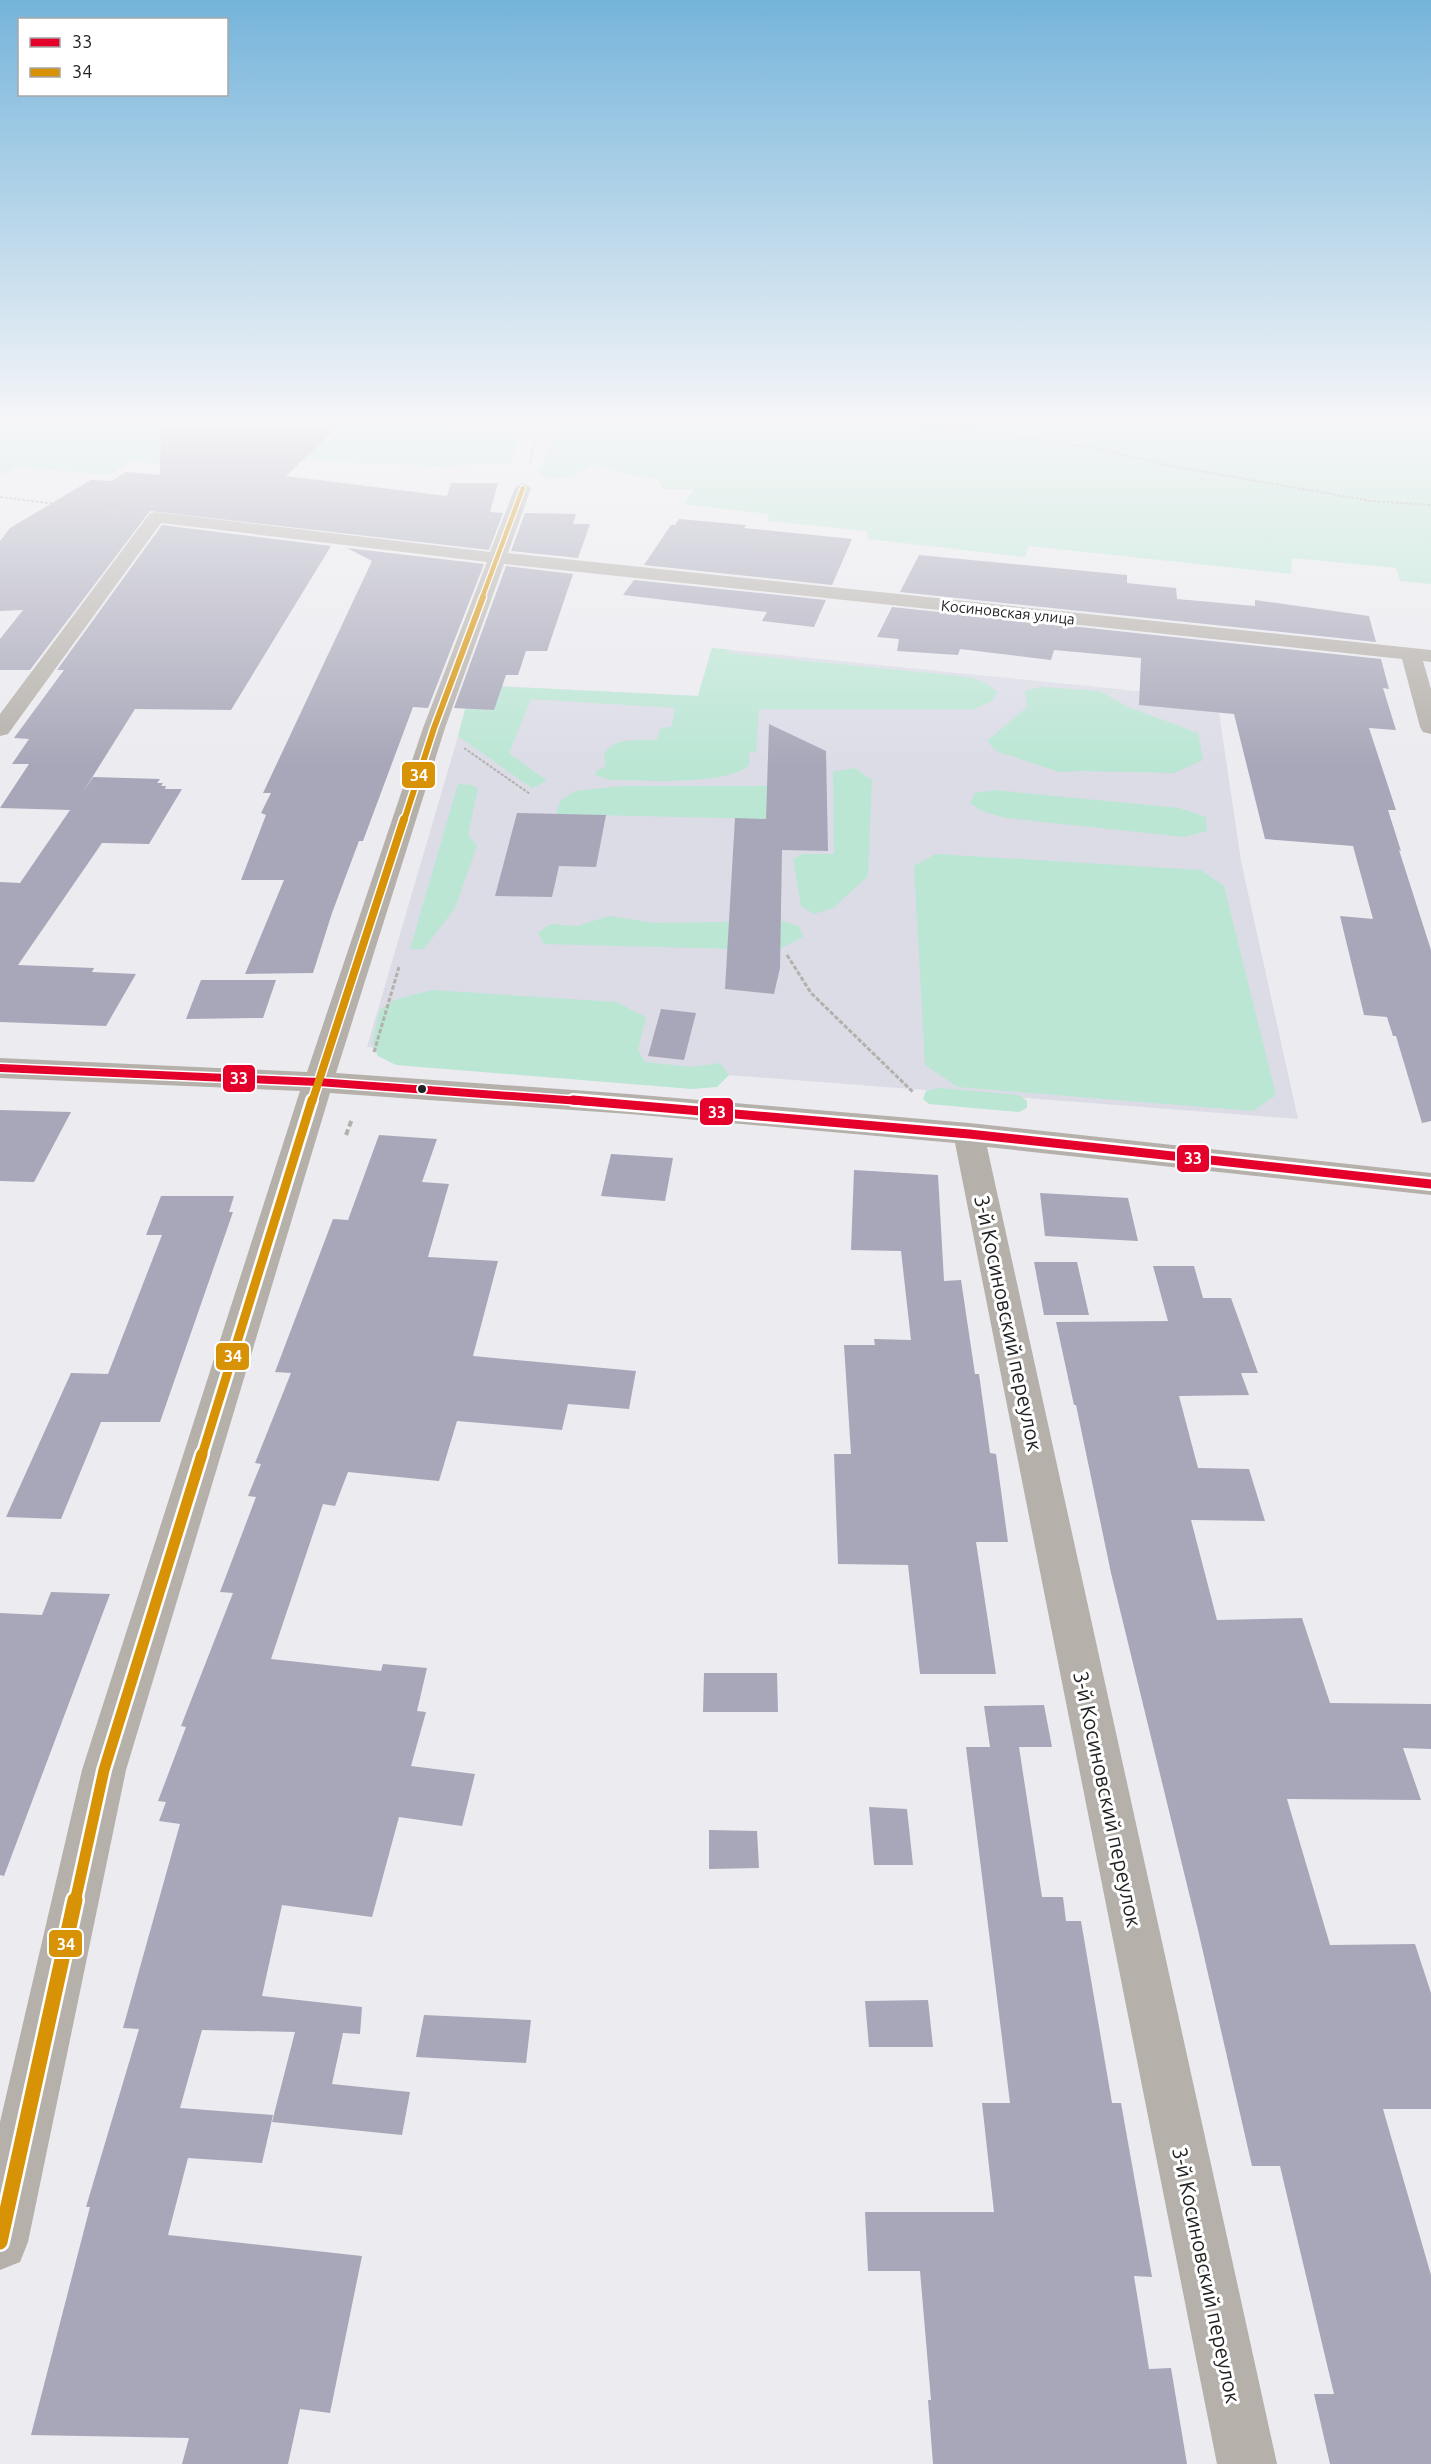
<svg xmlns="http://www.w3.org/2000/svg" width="1431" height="2464" viewBox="0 0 1431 2464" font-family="Ubuntu,sans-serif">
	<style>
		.built { fill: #dbdce6 }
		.green { fill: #bbe6d4 }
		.building { fill: #a8a7b9 }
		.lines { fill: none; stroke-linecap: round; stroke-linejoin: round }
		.path-far2 { stroke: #b4b0ac; stroke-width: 2; stroke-dasharray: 3 1.5; stroke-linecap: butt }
		.path-far1 { stroke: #b4b0ac; stroke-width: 3; stroke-dasharray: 4.5 2; stroke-linecap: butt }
		.path { stroke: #b4b0ac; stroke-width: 4; stroke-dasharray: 6 3; stroke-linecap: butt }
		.minor { fill: #b5b0aa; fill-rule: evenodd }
		.bus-1-far1-casing { stroke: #fff; stroke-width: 11 }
		.bus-1-casing { stroke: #fff; stroke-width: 14 }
		.bus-2-far5-casing { stroke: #fff; stroke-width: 7 }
		.bus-2-far4-casing { stroke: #fff; stroke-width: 9 }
		.bus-2-far3-casing { stroke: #fff; stroke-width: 11 }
		.bus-2-far2-casing { stroke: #fff; stroke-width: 14 }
		.bus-2-far1-casing { stroke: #fff; stroke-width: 16 }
		.bus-2-casing { stroke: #fff; stroke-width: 20 }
		.bus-1-far1 { stroke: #e4002b; stroke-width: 8 }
		.bus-1 { stroke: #e4002b; stroke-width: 9 }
		.bus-2-far5 { stroke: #d79205; stroke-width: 4.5 }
		.bus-2-far4 { stroke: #d79205; stroke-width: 6 }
		.bus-2-far3 { stroke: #d79205; stroke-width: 8 }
		.bus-2-far2 { stroke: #d79205; stroke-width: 9 }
		.bus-2-far1 { stroke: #d79205; stroke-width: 11 }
		.bus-2 { stroke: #d79205; stroke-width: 15 }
		.bus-dot { fill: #222224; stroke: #fff; stroke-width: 2 }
		.labels { text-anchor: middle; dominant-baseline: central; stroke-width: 6; stroke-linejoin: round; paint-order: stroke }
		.far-street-label { font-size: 15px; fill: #222224; stroke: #fff }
		.near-street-label { font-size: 21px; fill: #222224; stroke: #fff }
		.line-badge { stroke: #fff; stroke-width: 2 }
		.badge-label { font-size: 16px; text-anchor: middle; font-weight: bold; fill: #fff }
	</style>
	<rect width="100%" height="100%" fill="#ebebf0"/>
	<!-- built -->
	<path class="built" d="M712,648L1217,699L1241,861L1298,1119L367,1047L473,685L698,696Z"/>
	<!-- green -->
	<g class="green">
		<path d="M0,421H240L359,428L363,423L522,431L511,463L437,466L266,459L153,477L169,465L132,461L109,475L16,467L4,475H0Z"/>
		<path d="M554,421H1431V584L1400,581L1396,568L1292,558L1291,574L1029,546L1025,557L868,539L867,531L767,521L769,514L683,504L694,489H662L658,479L626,474L594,464L572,477L545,479L539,472L554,434Z"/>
		<path d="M712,648L732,650L727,653L970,677L986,683L997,692L992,701L974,709H759L756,752H749V765C729,786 642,780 611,780L595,775L597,771L606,766L604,754C616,735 639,742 658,739L660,729L672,726L675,708L531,699L509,753L547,781L532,788L458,736L465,709L494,710L473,685L698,696Z"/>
		<path d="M1041,687L1100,691L1128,707L1198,733L1203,760L1174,773L1083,771L1060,772L996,751L987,741L1027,707L1025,691Z"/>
		<path d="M855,768L872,780L868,876L833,908L814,914L801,906L793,859L803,854H834L833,772Z"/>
		<path d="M458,784L472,785L478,789L468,835L477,846L455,908L424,949H410Z"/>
		<path d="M622,786H767L766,819L556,814L560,801L575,791Z"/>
		<path d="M994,790L1179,808L1206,817L1207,831L1184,837L1006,818L982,811L970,803L975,793Z"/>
		<path d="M936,854L1201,870L1224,886L1276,1095L1253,1111L958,1087L925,1065L914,866Z"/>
		<path d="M610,916L654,923L782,921L799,926L803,937L777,950L544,944L538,933L550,924L576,926Z"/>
		<path d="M432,990L616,1002L646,1017L638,1050L645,1062L692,1067L720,1063L729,1075L717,1087L692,1089L396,1065L378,1056L372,1043L380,1010L394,1000Z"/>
		<path d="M940,1088L1019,1095L1027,1101V1108L1019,1112L929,1104L923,1099L926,1091Z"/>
	</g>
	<!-- building -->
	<g class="building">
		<path d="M161,421H344L286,476L447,496L451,483H498L490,512L503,513L489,550L150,511L30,670H0V639L23,610L0,611V541L10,528L91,480L112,481L126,472L160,475Z"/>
		<path d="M525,513L576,514L573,524H590L578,558L511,551Z"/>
		<path d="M679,519L746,525L744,528L852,539L832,585L644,565L671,525H675Z"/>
		<path d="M162,525L331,546L231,710L135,709L83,792L93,777L160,779L157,783H163L161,786H166L165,789H182L149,844L102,843L18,965L94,968L92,972L136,974L106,1026L0,1022V882L20,883L70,810L0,808L29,764H12L29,739L14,738L64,670H57Z"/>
		<path d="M347,548L484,564L428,708L413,707L363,841H359L332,913L313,973L245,974L284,880H241L266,815L261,813L271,793H263L372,561Z"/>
		<path d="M919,555L1127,575V583L1176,588L1177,599L1255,606V600L1369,616L1376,642L900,592Z"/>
		<path d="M506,566L573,574L547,651H526L518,675H506L494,710L454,708Z"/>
		<path d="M634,580L826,600L814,627L762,621L767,612L623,595Z"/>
		<path d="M892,607L1381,659L1389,689L1383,688L1396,730L1369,728L1396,810H1388L1401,851L1399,850L1431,950V1121L1422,1123L1396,1036H1393L1387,1017L1364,1015L1340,916L1373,919L1353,846L1265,839L1234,714L1139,705L1141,658L1054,650L1051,660L960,649L958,655L897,651L899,639L877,637Z"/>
		<path d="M769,724L826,751L828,851L782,850L780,968L774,994L725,989L735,818L766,819Z"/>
		<path d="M517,813L606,815L596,867L559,866L552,897L495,896Z"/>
		<path d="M201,980H276L263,1018L186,1019Z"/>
		<path d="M661,1009L696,1013L684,1060L648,1056Z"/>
		<path d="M0,1110L71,1112L34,1182L0,1181Z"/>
		<path d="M379,1135L437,1139L422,1182L449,1184L428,1257L498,1261L473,1356L636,1371L629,1409L568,1404L562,1430L457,1421L439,1481L348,1472L335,1506L323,1504L271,1659L381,1671L383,1664L427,1668L417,1711L426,1712L411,1766L475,1774L462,1826L399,1817L372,1917L282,1905L262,1996L362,2007L360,2034L343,2033L332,2084L410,2092L402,2135L272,2122L295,2032L202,2030L180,2108L273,2115L262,2163L188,2158L168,2235L362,2256L330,2413L300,2409L288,2464H182L189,2438L31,2435L90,2207H86L139,2029L123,2028L180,1824L159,1821L166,1802L158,1801L186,1727L181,1726L233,1593L220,1592L256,1497L248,1496L261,1464L255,1463L291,1373L275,1372L333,1219L348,1220Z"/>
		<path d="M611,1154L673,1158L665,1201L601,1196Z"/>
		<path d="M854,1170L938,1175L944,1281L961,1280L975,1374H979L990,1453L996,1454L1008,1542H976L996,1674H920L908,1565L838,1564L834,1454H851L844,1345H875L874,1339L911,1340L901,1251L851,1250Z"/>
		<path d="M1040,1193L1128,1198L1138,1241L1045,1236Z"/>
		<path d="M161,1196H234L229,1212H233L160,1422H101L61,1519L6,1517L71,1373L108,1374L162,1235H146Z"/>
		<path d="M1034,1262H1077L1089,1315H1044Z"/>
		<path d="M1153,1266H1194L1203,1298H1231L1258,1373H1241L1249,1395L1179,1396L1198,1468L1249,1469L1265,1521L1191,1520L1217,1620L1302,1618L1330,1703L1431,1704V1749L1403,1748L1421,1800L1287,1799L1330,1945L1415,1944L1431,1993V2109H1383L1431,2275V2464H1330L1314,2394H1334L1280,2166H1252L1198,1930L1111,1573L1076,1405H1074L1056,1322L1168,1321Z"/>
		<path d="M51,1592L110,1594L4,1876L0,1875V1613L42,1615Z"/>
		<path d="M704,1673H777L778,1712H703Z"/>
		<path d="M1044,1705L1052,1747H1019L1042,1897H1063L1066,1921H1081L1112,2103H1121L1152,2277L1134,2276L1149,2369L1171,2368L1187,2464H933L928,2400H931L920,2271H868L865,2212H994L982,2103H1010L966,1747H990L984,1706Z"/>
		<path d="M869,1807L907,1809L913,1865H874Z"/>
		<path d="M709,1830L757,1831L759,1868L709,1869Z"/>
		<path d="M928,2000L933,2047H869L865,2001Z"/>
		<path d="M424,2015L531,2020L526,2063L416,2057Z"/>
	</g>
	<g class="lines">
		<!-- path-far2 -->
		<g class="path-far2">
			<path d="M894,421L1095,448L1171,466L1371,501L1431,505"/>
			<path d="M530,464L539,421"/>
			<path d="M0,497L119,512"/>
			<path d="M464,748L530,794"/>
		</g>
		<!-- path-far1 -->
		<g class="path-far1">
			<path d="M787,955L811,993L914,1093"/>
			<path d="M374,1052L399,967"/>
		</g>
		<!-- path -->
		<path class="path" d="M346,1135L352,1119"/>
		<!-- minor -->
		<path class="minor" d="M523,483L531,488L508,553L1431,650V662L1423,661L1431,689V734L1423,732L1420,727L1402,659L504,564L445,728L336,1073L629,1094L969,1123L1431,1173V1195L987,1147L1277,2464H1217L955,1143L629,1114L330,1093L126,1770L28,2242L20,2262L0,2270V2122L82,1770L300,1091L0,1078V1058L307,1072L423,728L487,562L161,523L8,734L0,736V714L150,513L156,512L490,552L515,488Z"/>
		<defs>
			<path id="bus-1-far1" d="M0,1068L318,1082L594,1102"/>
			<path id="bus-1" d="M573,1100L969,1134L1431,1184"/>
			<path id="bus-2-far5" d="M482,598L523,488"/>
			<path id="bus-2-far4" d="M404,821L434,728L483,597"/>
			<path id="bus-2-far3" d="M312,1102L404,819"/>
			<path id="bus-2-far2" d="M202,1455L312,1100"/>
			<path id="bus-2-far1" d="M75,1902L104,1770L202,1454"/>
			<path id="bus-2" d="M0,2242L75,1900"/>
		</defs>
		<!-- bus-1-far1 casing -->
		<use href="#bus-1-far1" class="bus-1-far1-casing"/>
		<!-- bus-1 casing -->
		<use href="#bus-1" class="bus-1-casing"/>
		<!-- bus-2-far5 casing -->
		<use href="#bus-2-far5" class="bus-2-far5-casing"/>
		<!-- bus-2-far4 casing -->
		<use href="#bus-2-far4" class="bus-2-far4-casing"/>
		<!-- bus-2-far3 casing -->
		<use href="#bus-2-far3" class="bus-2-far3-casing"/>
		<!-- bus-2-far2 casing -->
		<use href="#bus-2-far2" class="bus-2-far2-casing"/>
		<!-- bus-2-far1 casing -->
		<use href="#bus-2-far1" class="bus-2-far1-casing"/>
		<!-- bus-2 casing -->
		<use href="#bus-2" class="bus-2-casing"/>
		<!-- bus-1-far1 -->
		<use href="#bus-1-far1" class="bus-1-far1"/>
		<!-- bus-1 -->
		<use href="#bus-1" class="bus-1"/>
		<!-- bus-2-far5 -->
		<use href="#bus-2-far5" class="bus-2-far5"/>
		<!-- bus-2-far4 -->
		<use href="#bus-2-far4" class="bus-2-far4"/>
		<!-- bus-2-far3 -->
		<use href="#bus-2-far3" class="bus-2-far3"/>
		<!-- bus-2-far2 -->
		<use href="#bus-2-far2" class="bus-2-far2"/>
		<!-- bus-2-far1 -->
		<use href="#bus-2-far1" class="bus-2-far1"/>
		<!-- bus-2 -->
		<use href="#bus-2" class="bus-2"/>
	</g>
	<!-- sky -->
	<linearGradient id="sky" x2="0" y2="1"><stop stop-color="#75b4da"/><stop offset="0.55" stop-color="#f6f6f8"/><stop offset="1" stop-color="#f6f6f8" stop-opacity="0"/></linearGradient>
	<rect width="1431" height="766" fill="url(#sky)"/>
	<!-- markers -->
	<circle class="bus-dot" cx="422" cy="1089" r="5"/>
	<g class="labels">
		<!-- far-street labels -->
		<g class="far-street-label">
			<text transform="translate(1008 612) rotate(6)">Косиновская улица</text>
		</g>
		<!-- near-street labels -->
		<g class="near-street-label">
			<text transform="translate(1009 1323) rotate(78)">3-й Косиновский переулок</text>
			<text transform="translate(1108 1799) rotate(78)">3-й Косиновский переулок</text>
			<text transform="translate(1207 2275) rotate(78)">3-й Косиновский переулок</text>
		</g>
	</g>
	<g class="line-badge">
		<rect x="401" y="761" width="35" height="28" rx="6" fill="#d79205"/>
		<rect x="222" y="1064" width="34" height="29" rx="6" fill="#e4002b"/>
		<rect x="699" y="1097" width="35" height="29" rx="6" fill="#e4002b"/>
		<rect x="1176" y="1144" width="34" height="29" rx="6" fill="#e4002b"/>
		<rect x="215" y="1342" width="35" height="29" rx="6" fill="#d79205"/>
		<rect x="48" y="1929" width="35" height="29" rx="6" fill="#d79205"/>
	</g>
	<g class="badge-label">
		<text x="419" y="781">34</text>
		<text x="239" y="1084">33</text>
		<text x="717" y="1118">33</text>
		<text x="1193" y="1164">33</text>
		<text x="233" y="1362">34</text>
		<text x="66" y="1950">34</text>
	</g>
	<!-- legend -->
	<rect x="18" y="18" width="210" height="78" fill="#ffffff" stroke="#a7a7a7" stroke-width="1.5"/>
	<rect x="30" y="38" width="30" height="9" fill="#e4002b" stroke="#a7a7a7" stroke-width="1.5"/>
	<text x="72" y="48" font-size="18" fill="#222224">33</text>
	<rect x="30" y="68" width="30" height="9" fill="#d79205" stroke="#a7a7a7" stroke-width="1.5"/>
	<text x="72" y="78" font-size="18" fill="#222224">34</text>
</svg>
